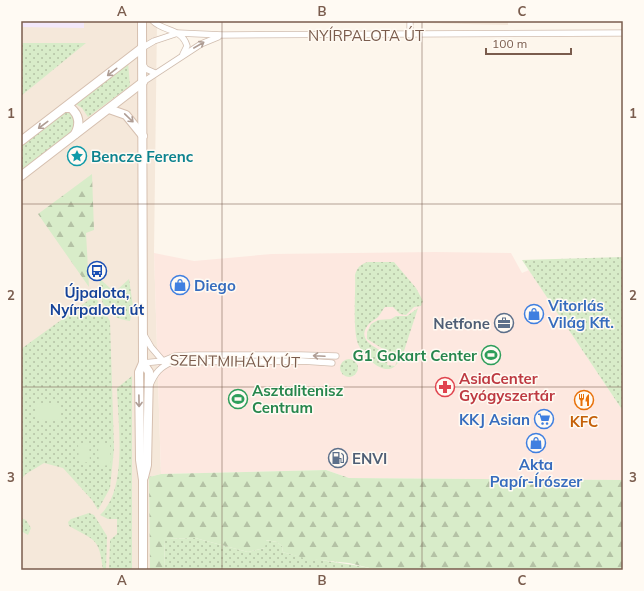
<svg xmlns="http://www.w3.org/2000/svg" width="644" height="591" viewBox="0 0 644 591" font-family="Mulish,sans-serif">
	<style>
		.residential { fill: #f5e8da }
		.commercial { fill: #fde8e0 }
		.education { fill: #f3e8fa }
		.grass { fill: url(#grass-dots) }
		.forest { fill: url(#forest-firs) }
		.pitch { fill: #d8ecc9 }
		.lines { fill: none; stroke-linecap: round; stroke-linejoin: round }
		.street-casing { stroke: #d1beb0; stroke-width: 7 }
		.secondary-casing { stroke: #d6c0b0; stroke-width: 10 }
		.street { stroke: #fff; stroke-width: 5.5 }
		.secondary { stroke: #fff; stroke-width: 8 }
		.oneway { stroke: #af9d94 }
		.grid { fill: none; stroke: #7a5c4d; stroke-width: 1; stroke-opacity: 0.55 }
		.labels { text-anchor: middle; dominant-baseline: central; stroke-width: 3; stroke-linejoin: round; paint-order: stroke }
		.street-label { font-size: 15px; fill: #7a5c4d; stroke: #fffaf3 }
		.culture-label { font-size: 15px; font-weight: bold; fill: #0d838f; stroke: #fffaf3; text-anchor: start }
		.shop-label { font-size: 15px; font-weight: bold; fill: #366cbe; stroke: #fffaf3; text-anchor: start }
		.transit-label { font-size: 15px; font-weight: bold; fill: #164399; stroke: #fffaf3 }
		.service-label { font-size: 15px; font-weight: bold; fill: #4e5e75; stroke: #fffaf3; text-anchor: end }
		.leisure-label { font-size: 15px; font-weight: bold; fill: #27864d; stroke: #fffaf3; text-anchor: end }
		.health-label { font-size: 15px; font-weight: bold; fill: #be3a42; stroke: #fffaf3; text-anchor: start }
		.food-label { font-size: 15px; font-weight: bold; fill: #c56008; stroke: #fffaf3 }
		.neatline { fill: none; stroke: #7a5c4d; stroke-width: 1.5 }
		.grid-label { font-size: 13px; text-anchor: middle; font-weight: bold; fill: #7a5c4d }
	</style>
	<defs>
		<pattern id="grass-dots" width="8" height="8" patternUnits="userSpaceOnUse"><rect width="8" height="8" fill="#d8ecc9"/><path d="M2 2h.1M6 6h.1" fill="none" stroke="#b4c2a5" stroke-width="1.8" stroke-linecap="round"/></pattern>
		<pattern id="forest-firs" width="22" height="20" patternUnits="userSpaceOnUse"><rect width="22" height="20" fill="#d8ecc9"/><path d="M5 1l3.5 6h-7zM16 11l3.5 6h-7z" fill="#b4c2a5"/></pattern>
	</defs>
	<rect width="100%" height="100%" fill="#fdf6ec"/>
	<!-- residential -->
	<g class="residential">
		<path d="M21,21H157L154,253L161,474L149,477L150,570H21Z"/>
		<path d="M338,21H508V25Z"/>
	</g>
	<!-- commercial -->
	<path class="commercial" d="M435,252L511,253L522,273L529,270L623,411V480L349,478L326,470L161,474L154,253L194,261L272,254Z"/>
	<!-- education -->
	<path class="education" d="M21,21H84V28L21,27Z"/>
	<!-- grass -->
	<g class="grass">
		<path d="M21,43H86L21,96Z"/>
		<path d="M128,62L130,86L88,117L82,108L74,103Z"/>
		<path d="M65,113H69L75,117L76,129L21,171V145Z"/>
		<path d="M623,257V411L522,260Z"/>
		<path d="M368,262H394L416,288L423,301L421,306L414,307L406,315L400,314L393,307H385C382,310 381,314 378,317C375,320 371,321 368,325C355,341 379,349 389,355L387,365L395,366L398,358H400C391,383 366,360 359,346C352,334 356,290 355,275C357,267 361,264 368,262Z"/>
		<path d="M100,279L110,288L117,290L129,279L133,306L130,321C106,318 98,302 100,279Z"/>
		<path d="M93,297L96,298L110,321L114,449L110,488L98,510L92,500L63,468L44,463L26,474L21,479V349Z"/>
		<path d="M418,308L403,354L388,352L367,339V332L371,324L378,320L391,319L396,316H407Z"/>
		<circle cx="349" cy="368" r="9"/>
		<path d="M132,376V570H109L110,540L117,534V519H108L100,515C128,489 118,424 117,388Z"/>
		<path d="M89,513L94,515L107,536L106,570H103C99,537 95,541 69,526L68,522L71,519Z"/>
		<path d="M21,518L26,520L31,528L28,535L21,531Z"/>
		<path d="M195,538L248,552L265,548V540L277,542L283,547L282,552C314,561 345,562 378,570H165L164,539Z"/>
	</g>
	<!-- forest -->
	<g class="forest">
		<path d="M92,174L94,230L86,233L89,287L38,214Z"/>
		<path d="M326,470L349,478L623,480V570H378L349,563L308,559L282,552L283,547L277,542L266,540L265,548L248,552L195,538L164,539L165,570H150L149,477L161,474Z"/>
	</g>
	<!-- pitch -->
	<g class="pitch">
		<path d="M35,404L60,405V419L35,420Z"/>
		<path d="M89,443L90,462L79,463L78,444Z"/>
		<path d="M98,444H110L111,465L99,466Z"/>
	</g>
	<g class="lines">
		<defs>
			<g id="street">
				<path d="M153,21C164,32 182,28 187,46L183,54"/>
				<path d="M410,21V35"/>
				<path d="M142,48L154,41L178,33L223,35L623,33"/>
				<path d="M143,65L146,69L155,73"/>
				<path d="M143,82L201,44L218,37"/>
				<path d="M144,335L151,347L163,361"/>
				<path d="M163,361L173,362L302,361L332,363"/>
				<path d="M143,363L163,361L175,356L194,355H301L336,356"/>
				<path d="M150,385C155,373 160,367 172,362"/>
			</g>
			<g id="secondary">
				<path d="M142,21L143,363L139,372L140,460L143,480V570"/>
				<path d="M65,108H71C80,116 80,125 75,134"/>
				<path d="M109,109L126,115L143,136"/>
				<path d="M21,141L142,48"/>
				<path d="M21,176L143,82"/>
				<path d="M143,363L149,372L147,465L144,477"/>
			</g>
		</defs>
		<!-- street casing -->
		<use href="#street" class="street-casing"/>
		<!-- secondary casing -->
		<use href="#secondary" class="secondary-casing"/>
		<!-- street -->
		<use href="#street" class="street"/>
		<!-- secondary -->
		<use href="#secondary" class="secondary"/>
	</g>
	<!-- one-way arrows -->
	<defs><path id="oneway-shaft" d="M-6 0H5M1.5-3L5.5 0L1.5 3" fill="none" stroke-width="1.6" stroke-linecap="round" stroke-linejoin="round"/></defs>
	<g class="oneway">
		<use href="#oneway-shaft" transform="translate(199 45) rotate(-30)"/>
		<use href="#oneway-shaft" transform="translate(112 72) rotate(142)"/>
		<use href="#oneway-shaft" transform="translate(129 118) rotate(44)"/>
		<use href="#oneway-shaft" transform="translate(43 125) rotate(143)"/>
		<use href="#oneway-shaft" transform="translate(319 356) rotate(-177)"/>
		<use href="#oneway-shaft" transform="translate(139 401) rotate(89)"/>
	</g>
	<!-- grid -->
	<path class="grid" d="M222,21V570M422,21V570M21,204H623M21,387H623"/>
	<!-- icons -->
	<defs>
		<symbol id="sight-ring" viewBox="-11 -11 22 22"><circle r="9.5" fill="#fffaf3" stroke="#0f9aa8" stroke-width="1.5"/><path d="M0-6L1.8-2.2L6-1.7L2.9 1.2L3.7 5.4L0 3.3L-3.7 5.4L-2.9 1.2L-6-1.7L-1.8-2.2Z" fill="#0f9aa8"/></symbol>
		<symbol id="bus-ring" viewBox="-11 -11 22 22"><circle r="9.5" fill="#fffaf3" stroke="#1a4fb4" stroke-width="1.5"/><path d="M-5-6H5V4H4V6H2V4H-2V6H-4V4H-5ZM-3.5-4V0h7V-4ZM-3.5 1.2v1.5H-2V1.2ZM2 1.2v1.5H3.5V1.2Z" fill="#1a4fb4"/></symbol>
		<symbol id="shop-ring" viewBox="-11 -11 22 22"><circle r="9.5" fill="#fffaf3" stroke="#3f7fe0" stroke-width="1.5"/><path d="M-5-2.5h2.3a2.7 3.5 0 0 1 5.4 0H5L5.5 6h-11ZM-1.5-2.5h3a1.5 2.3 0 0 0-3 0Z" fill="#3f7fe0"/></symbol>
		<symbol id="office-ring" viewBox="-11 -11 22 22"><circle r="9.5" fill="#fffaf3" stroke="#5c6f8a" stroke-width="1.5"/><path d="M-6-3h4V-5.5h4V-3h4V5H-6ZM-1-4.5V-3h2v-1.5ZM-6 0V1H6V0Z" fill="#5c6f8a"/></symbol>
		<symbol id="stadium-ring" viewBox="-11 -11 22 22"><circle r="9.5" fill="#fffaf3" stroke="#2e9e5b" stroke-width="1.5"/><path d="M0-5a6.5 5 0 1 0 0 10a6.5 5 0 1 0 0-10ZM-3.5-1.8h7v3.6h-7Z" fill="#2e9e5b"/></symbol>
		<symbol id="pharmacy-ring" viewBox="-11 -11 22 22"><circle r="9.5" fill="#fffaf3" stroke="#e0444e" stroke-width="1.5"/><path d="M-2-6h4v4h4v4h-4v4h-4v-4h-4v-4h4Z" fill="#e0444e"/></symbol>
		<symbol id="restaurant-ring" viewBox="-11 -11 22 22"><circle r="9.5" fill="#fffaf3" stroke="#e8710a" stroke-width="1.5"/><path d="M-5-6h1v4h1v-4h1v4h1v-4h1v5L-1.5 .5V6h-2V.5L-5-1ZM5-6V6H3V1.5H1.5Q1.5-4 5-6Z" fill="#e8710a"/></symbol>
		<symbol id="supermarket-ring" viewBox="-11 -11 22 22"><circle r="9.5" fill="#fffaf3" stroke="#3f7fe0" stroke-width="1.5"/><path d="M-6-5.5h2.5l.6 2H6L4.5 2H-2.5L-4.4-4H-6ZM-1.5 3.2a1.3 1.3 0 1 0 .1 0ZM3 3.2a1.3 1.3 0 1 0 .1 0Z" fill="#3f7fe0"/></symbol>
		<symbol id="fuel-ring" viewBox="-11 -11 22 22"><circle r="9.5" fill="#fffaf3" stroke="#5c6f8a" stroke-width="1.5"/><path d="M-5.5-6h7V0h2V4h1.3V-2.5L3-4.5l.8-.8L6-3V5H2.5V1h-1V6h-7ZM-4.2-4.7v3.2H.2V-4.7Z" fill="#5c6f8a"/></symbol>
	</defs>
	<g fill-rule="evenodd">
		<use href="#sight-ring" x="66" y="145" width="22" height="22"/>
		<use href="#bus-ring" x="86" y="260" width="22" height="22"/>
		<use href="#shop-ring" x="169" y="274" width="22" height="22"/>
		<use href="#shop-ring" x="523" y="303" width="22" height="22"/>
		<use href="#office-ring" x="493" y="312" width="22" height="22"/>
		<use href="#stadium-ring" x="480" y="344" width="22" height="22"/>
		<use href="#pharmacy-ring" x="434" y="376" width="22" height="22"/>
		<use href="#stadium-ring" x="227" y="388" width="22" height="22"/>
		<use href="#restaurant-ring" x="573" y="389" width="22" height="22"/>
		<use href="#supermarket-ring" x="533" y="408" width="22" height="22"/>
		<use href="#shop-ring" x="525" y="432" width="22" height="22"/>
		<use href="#fuel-ring" x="327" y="447" width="22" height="22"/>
	</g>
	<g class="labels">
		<!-- street labels -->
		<g class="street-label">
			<text x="366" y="35">NYÍRPALOTA ÚT</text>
			<text transform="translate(235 361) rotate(1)">SZENTMIHÁLYI ÚT</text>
		</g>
		<!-- culture labels -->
		<g class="culture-label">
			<text x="91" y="156">Bencze Ferenc</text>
		</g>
		<!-- shop labels -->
		<g class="shop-label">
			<text x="194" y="285">Diego</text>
			<text x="548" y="305">Vitorlás<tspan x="548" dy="17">Világ Kft.</tspan></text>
			<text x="530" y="419" text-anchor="end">KKJ Asian</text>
			<text x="536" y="464" text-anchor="middle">Akta<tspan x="536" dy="17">Papír-Írószer</tspan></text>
		</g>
		<!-- transit labels -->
		<g class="transit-label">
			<text x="97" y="292">Újpalota,<tspan x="97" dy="17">Nyírpalota út</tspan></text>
		</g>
		<!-- service labels -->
		<g class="service-label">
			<text x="490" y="323">Netfone</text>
			<text x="352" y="458" text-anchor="start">ENVI</text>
		</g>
		<!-- leisure labels -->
		<g class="leisure-label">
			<text x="477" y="355">G1 Gokart Center</text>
			<text x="252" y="390" text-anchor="start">Asztalitenisz<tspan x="252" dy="17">Centrum</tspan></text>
		</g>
		<!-- health labels -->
		<g class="health-label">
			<text x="459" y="378">AsiaCenter<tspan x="459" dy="17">Gyógyszertár</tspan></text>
		</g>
		<!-- food labels -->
		<g class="food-label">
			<text x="584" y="421">KFC</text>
		</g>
	</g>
	<!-- border -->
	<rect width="644" height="591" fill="none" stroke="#fffaf3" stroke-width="44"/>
	<!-- scale -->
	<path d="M486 48v6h85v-6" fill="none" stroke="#7a5c4d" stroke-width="2"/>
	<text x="492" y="48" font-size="12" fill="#7a5c4d" stroke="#fffaf3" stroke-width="3" paint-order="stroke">100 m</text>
	<rect x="22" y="22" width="600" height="547" class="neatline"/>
	<g class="grid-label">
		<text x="122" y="16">A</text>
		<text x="322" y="16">B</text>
		<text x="522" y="16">C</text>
		<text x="11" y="118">1</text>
		<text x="633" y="118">1</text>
		<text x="11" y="300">2</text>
		<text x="633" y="300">2</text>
		<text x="11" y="482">3</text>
		<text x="633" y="482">3</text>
		<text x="122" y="585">A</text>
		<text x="322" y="585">B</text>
		<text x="522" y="585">C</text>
	</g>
</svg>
